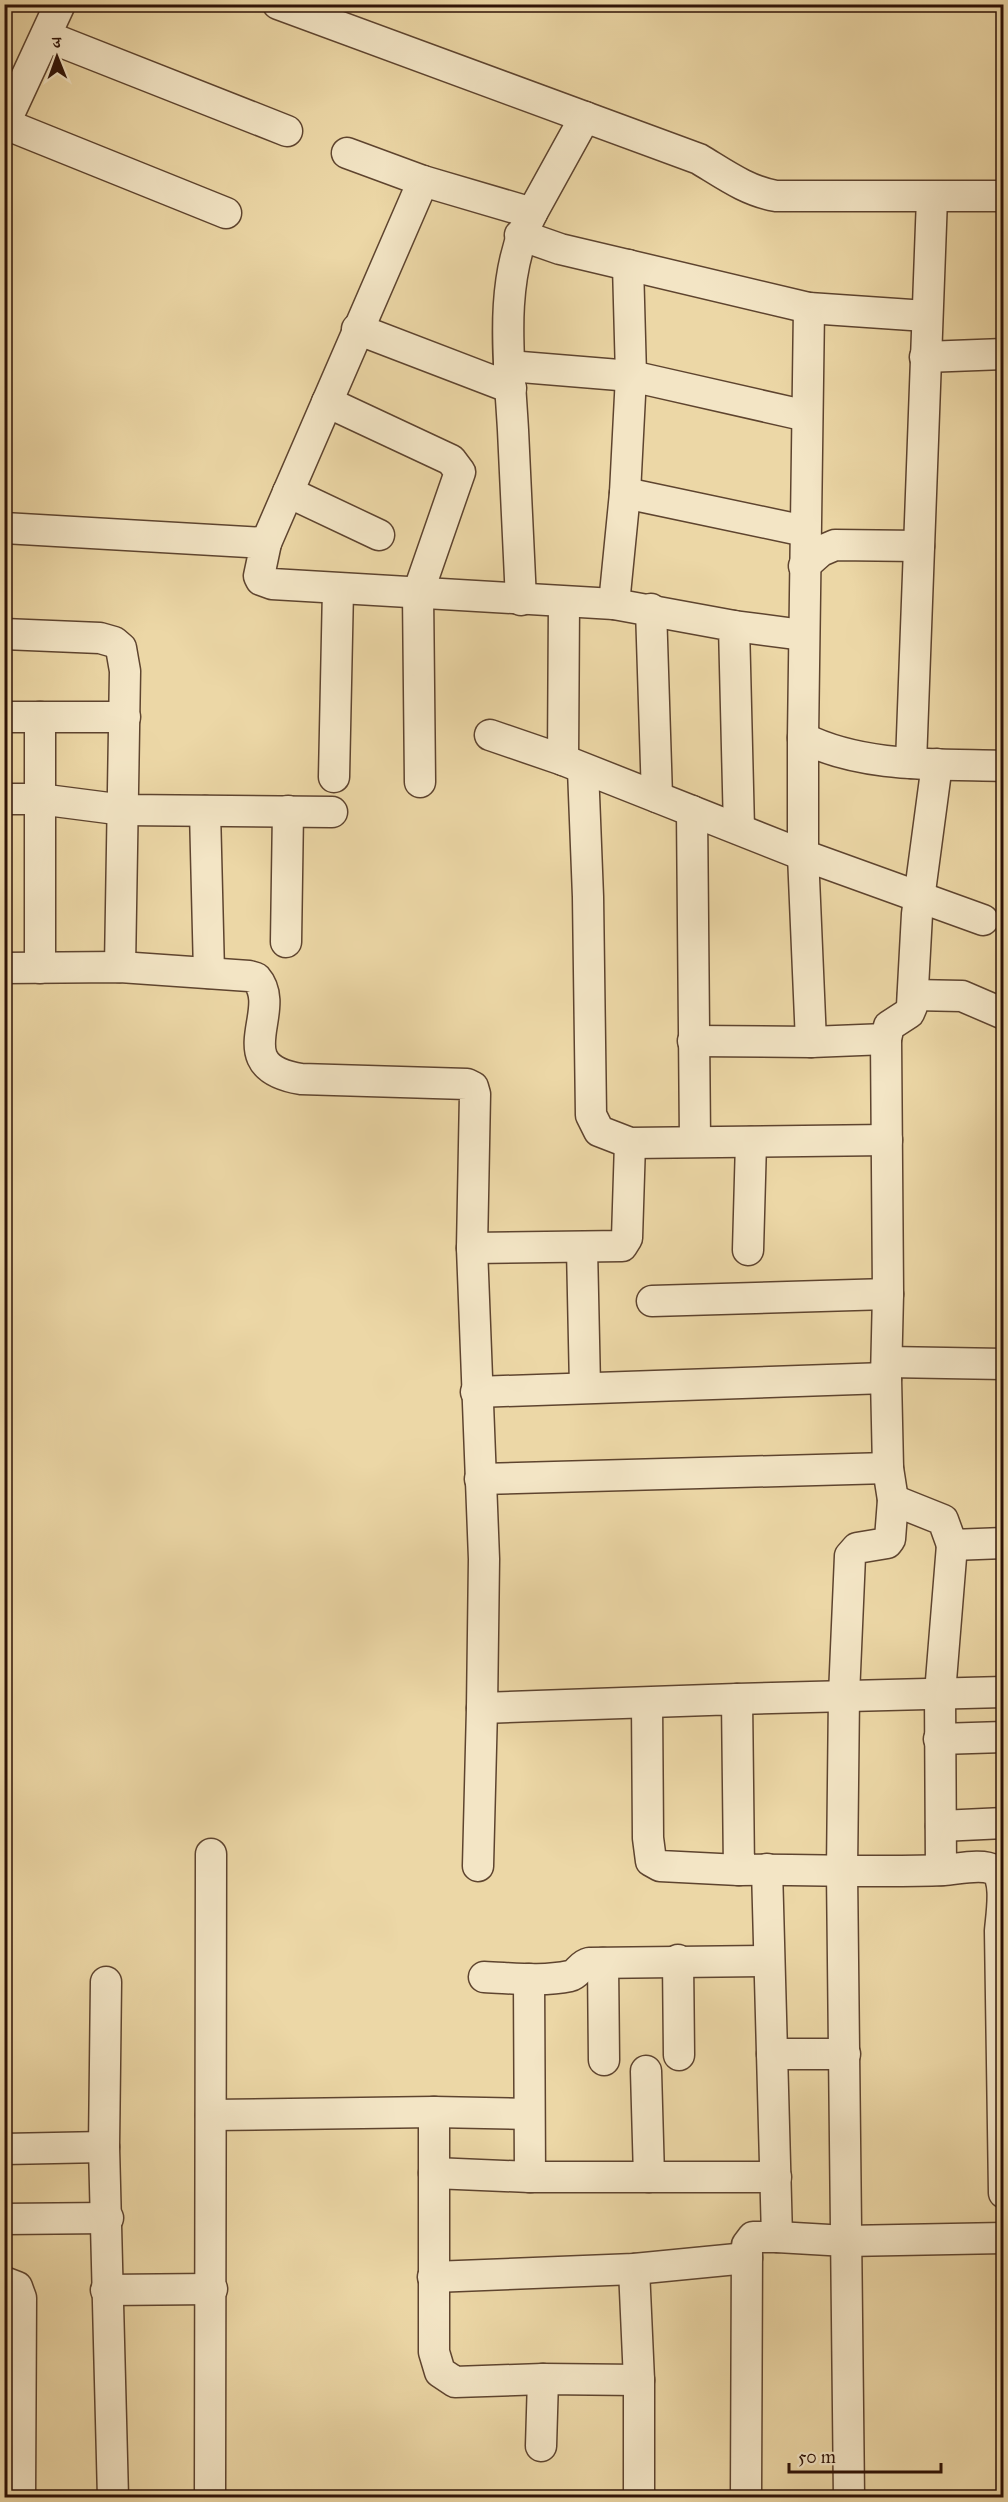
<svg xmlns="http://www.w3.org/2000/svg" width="1008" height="2502" viewBox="0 0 1008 2502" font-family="'IM FELL Great Primer','Noto Serif Devanagari',serif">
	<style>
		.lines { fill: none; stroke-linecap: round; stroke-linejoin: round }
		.minor-casing { stroke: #5e442f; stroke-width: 33 }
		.minor { stroke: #f3e5c5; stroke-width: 30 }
	</style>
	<rect width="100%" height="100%" fill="#ecd7a6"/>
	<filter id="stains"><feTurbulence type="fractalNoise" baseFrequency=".00333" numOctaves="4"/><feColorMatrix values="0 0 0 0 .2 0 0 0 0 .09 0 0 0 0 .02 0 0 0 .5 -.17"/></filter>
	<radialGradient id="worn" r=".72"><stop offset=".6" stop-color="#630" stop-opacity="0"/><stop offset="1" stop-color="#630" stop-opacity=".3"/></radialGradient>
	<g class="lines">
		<defs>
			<g id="minor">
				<path d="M278,4L699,159C724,174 747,191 776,196H1004"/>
				<path d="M46,36L287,131"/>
				<path d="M5,124L226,213"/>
				<path d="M4,125L60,4"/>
				<path d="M347,153L423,181"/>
				<path d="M532,213L585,117"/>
				<path d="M520,235L560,249L809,308L926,316"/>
				<path d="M809,308L803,738V855L811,1042"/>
				<path d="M357,329L511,388"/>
				<path d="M925,357L1004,354"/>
				<path d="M509,366L631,376L807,416"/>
				<path d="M327,402L451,460L460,472L418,593L420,782"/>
				<path d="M288,492L379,535"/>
				<path d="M625,493L805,531"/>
				<path d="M4,528L266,543L259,576L261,580L272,584L614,604L734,626L739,829"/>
				<path d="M266,543L423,181L532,213C498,278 509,359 513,430C516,487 518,543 521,600"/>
				<path d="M804,566L821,551L835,545L919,546"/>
				<path d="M614,604L625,493L631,376L628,265"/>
				<path d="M651,609L657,797"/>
				<path d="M734,626L803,635"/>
				<path d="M4,634L100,638L114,642L121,648L125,671L120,967"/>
				<path d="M4,717H125"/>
				<path d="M490,735L563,760L803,855L983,920"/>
				<path d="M803,738C863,768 937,764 1004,766"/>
				<path d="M563,760L564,602"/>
				<path d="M911,763L932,198"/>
				<path d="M583,769L588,897L591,1115L599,1131L630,1143L887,1140"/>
				<path d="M334,777L338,589"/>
				<path d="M4,799H39L124,810L332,812"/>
				<path d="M205,811L209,973"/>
				<path d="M692,811L695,1140"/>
				<path d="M286,942L288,811"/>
				<path d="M4,968L120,967L249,976L256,978C285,1011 223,1066 301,1079L467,1084L473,1087L475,1094L472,1248L484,1559L482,1708L737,1699L739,1870C807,1869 876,1873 944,1870C958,1869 982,1863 994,1870C1008,1877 1001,1917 1000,1931L1004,2193"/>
				<path d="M40,968V717"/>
				<path d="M913,995L962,996L1004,1014"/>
				<path d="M693,1041L811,1042L886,1039"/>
				<path d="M472,1248L622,1246L627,1238L630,1143"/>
				<path d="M582,1248L585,1387"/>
				<path d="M748,1250L751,1142"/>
				<path d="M652,1301L888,1294"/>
				<path d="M888,1362L1004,1364"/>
				<path d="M476,1392L886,1378"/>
				<path d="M480,1479L888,1468"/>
				<path d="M893,1500L943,1520L952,1545L1004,1543"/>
				<path d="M737,1699L1004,1692"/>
				<path d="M647,1703L648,1838L651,1861L660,1866L739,1870"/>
				<path d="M939,1739L1004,1737"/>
				<path d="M941,1826L1004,1823"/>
				<path d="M478,1866L482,1708"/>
				<path d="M941,1870L940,1693L952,1545"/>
				<path d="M678,1960L679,2055"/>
				<path d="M603,1963L604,2060"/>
				<path d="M484,1977C512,1978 542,1982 570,1976C578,1974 580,1965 589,1963L768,1961"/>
				<path d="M529,1979L530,2177"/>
				<path d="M106,1982L104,2147L113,2498"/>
				<path d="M772,2054H845"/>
				<path d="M646,2071L649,2177"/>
				<path d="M434,2112V2352L440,2372L455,2382L543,2379L639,2380"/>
				<path d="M211,2115L434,2112L529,2114"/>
				<path d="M4,2149L104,2147"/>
				<path d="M434,2173L530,2177H776"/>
				<path d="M4,2219L108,2218"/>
				<path d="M777,2237L846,2241L1004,2238"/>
				<path d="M634,2269L639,2380V2498"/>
				<path d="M433,2277L634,2269L747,2258"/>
				<path d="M4,2282L17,2287L21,2298L20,2498"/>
				<path d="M106,2290L212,2289"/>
				<path d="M541,2446L543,2379"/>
				<path d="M210,2498L211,1854"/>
				<path d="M746,2498L747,2245L753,2237H777L767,1869"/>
				<path d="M849,2498L842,1871L844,1695L850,1556L857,1548L887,1543L890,1539L893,1500L888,1468L886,1378L888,1294L886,1039L889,1026L909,1013L912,1006L917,914L937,764"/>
			</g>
		</defs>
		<!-- minor casing -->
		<use href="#minor" class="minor-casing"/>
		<!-- minor -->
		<use href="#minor" class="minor"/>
	</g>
	<!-- margin -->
	<rect width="1008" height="2502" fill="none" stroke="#ecd7a6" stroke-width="24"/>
	<rect x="6" y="6" width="996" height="2490" fill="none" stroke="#2f1307" stroke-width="3"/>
	<rect x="12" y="12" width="984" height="2478" fill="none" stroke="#2f1307" stroke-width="1.5"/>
	<!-- north arrow -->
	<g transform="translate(57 57) rotate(359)" stroke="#f3e5c5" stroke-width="4.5" paint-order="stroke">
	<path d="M0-4.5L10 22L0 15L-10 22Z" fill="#2f1307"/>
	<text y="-9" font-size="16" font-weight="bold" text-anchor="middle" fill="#2f1307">उ</text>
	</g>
	<!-- scale -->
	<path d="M789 2463v9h152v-9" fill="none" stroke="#2f1307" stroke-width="3"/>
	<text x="798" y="2463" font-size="18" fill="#2f1307" stroke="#f3e5c5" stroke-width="4.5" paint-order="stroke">50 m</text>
	<rect width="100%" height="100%" filter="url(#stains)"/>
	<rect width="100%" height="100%" fill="url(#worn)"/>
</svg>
